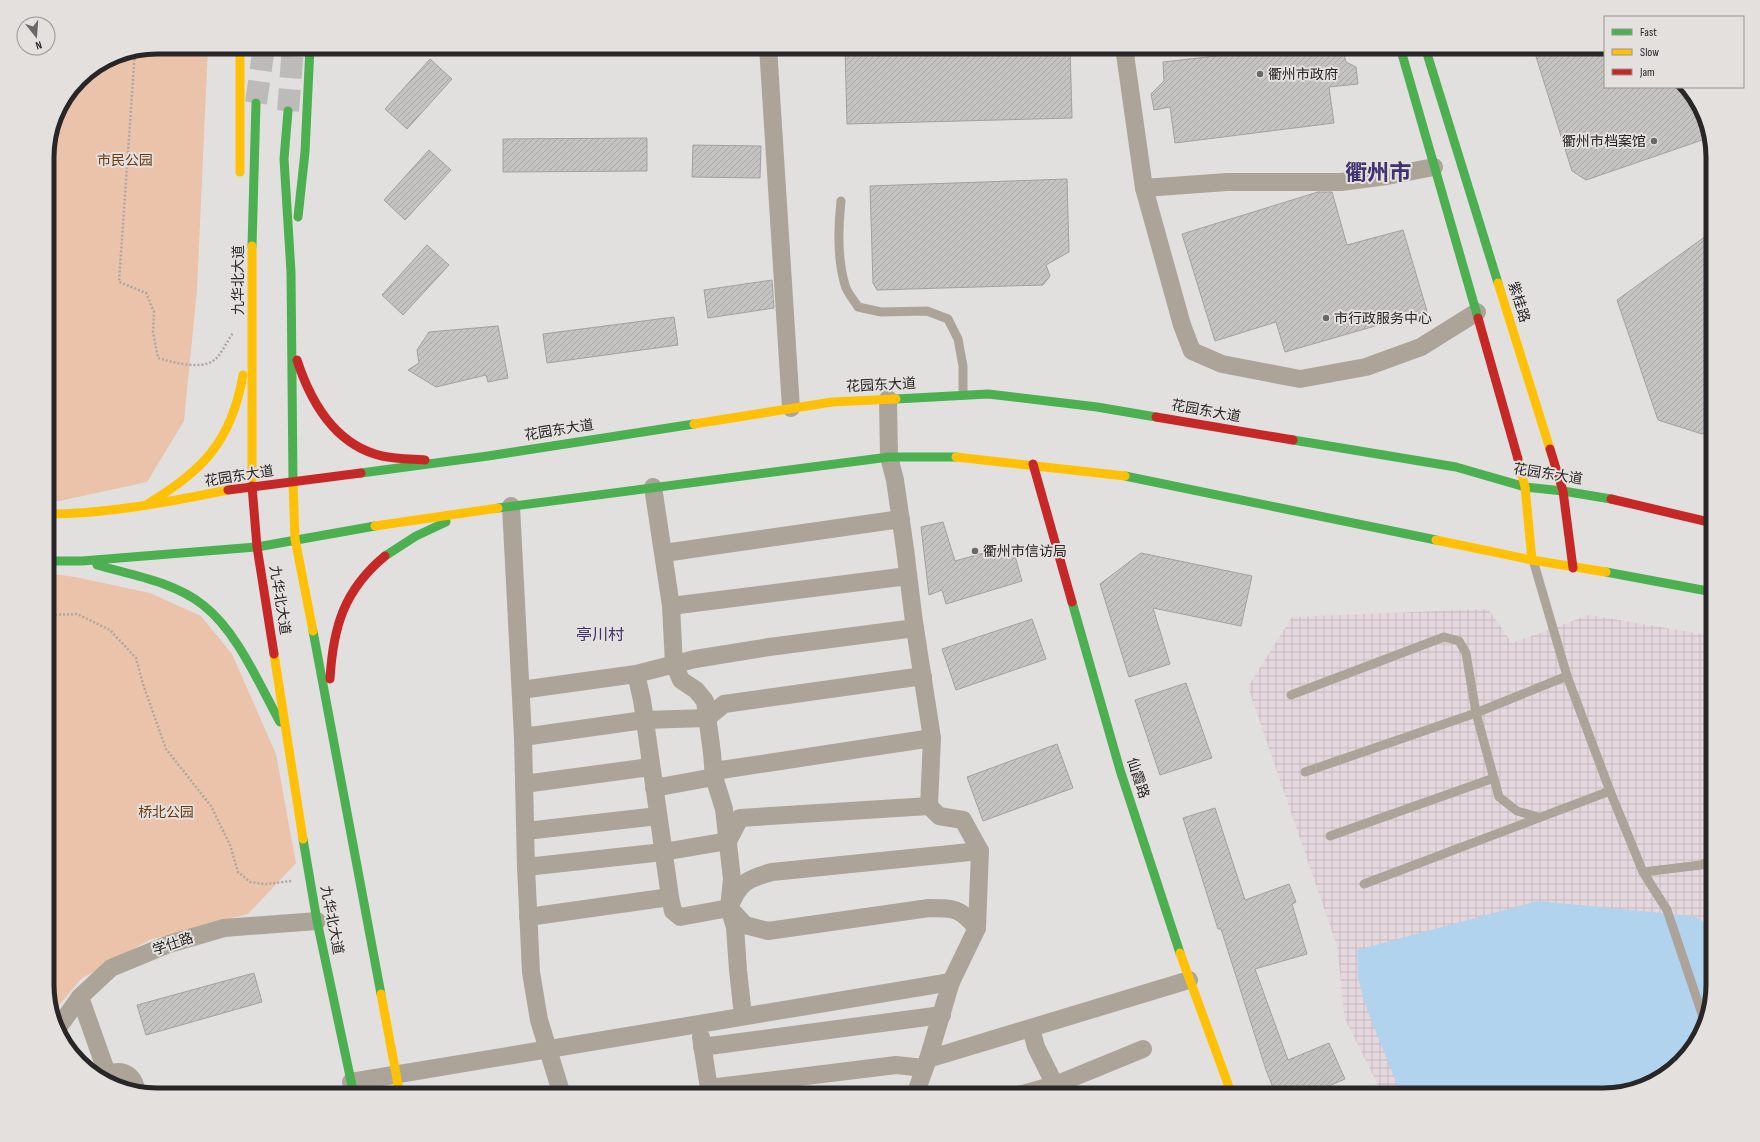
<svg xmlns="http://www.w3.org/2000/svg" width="1760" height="1142" viewBox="0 0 1760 1142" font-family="'Sofia Sans Condensed','Noto Sans SC',sans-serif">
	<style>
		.industrial { fill: url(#industrial-grid) }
		.green { fill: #ebc2aa }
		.water { fill: #b2d3ed }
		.building { fill: url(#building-hatch); stroke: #a3a1a0 }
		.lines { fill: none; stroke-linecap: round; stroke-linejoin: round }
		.secondary-tunnel { stroke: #bdbbba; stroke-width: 22; stroke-dasharray: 22 11; stroke-linecap: butt }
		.path { stroke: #aea8a1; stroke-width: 2.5; stroke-dasharray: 2 2; stroke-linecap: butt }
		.lane { stroke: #ada499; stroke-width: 9 }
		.street { stroke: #ada499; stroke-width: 18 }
		.fast { stroke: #4caf50; stroke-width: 9 }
		.slow { stroke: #ffc107; stroke-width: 9 }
		.jam { stroke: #c62828; stroke-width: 9 }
		.poi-dot { fill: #696767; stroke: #e3e0de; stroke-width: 1.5 }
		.labels { text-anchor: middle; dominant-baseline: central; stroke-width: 4; stroke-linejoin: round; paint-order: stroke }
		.poi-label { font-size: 14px; fill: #282626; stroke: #e3e0de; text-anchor: start }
		.park-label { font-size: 14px; fill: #703a13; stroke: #e3e0de }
		.street-label { font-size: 14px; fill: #282626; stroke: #e3e0de }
		.quarter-label { font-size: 16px; fill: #3f326e; stroke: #e3e0de }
		.town-label { font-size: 22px; font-weight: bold; fill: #3f326e; stroke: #e3e0de }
		.rim { fill: none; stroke: #282626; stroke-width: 5 }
	</style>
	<defs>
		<pattern id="industrial-grid" width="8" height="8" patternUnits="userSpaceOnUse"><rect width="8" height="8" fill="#e4d7dd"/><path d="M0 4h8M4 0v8" fill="none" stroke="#c4b8be"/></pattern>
		<pattern id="building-hatch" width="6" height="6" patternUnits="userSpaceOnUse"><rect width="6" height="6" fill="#c4c3c2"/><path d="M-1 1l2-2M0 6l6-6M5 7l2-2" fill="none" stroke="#a8a7a7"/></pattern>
	</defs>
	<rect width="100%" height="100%" fill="#e2e0df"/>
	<!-- industrial -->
	<path class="industrial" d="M1488,609L1512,643L1589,615L1713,636V985L1695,1046L1658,1080L1603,1095H1383L1345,1019L1337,946L1248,687L1292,617Z"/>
	<!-- green -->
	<g class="green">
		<path d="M157,47H208L197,290L184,421L147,482L55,502L47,501V150L55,115L80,79L115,55Z"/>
		<path d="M47,573L75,577L150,593L201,616L232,654L276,754L296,863L248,914L149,940L81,979L53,1012L47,992Z"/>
	</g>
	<!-- water -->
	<path class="water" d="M1538,901L1693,916L1713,926V985L1695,1046L1658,1080L1603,1095H1401L1366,1007L1358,978L1357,950Z"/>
	<!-- building -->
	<g class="building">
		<path d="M845,47H1070L1072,118L847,124Z"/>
		<path d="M1295,47H1342L1346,62L1356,67L1358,84L1329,87L1334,123L1175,143L1170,107L1154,110L1151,94L1164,81L1163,62Z"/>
		<path d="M1533,47L1605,48V87H1684L1698,102L1708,138L1586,180L1572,171Z"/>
		<path d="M430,59L452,79L407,129L385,109Z"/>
		<path d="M647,138V171L503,172V139Z"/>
		<path d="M693,145L761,146L760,178L692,177Z"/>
		<path d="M429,150L451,170L405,220L384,200Z"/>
		<path d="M1067,179L1069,252L1046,265L1050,276L1043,285L877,290L873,283L870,186Z"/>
		<path d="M1318,192H1332L1347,245L1403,230L1427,311L1285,352L1276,322L1215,341L1182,234Z"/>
		<path d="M1713,231V430L1702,434L1658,420L1617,300Z"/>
		<path d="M427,245L449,265L403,315L382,295Z"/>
		<path d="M772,280L774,308L708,318L704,290Z"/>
		<path d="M674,317L678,345L547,363L543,334Z"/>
		<path d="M498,326L508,378L488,382L486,375L436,387L408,370L419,363L417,350L429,332Z"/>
		<path d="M943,522L955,561L1012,545L1022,581L946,604L942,590L929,595L921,527Z"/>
		<path d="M1141,553L1252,576L1241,626L1153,608L1170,664L1129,677L1100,584Z"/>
		<path d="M1032,619L1046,659L956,690L942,649Z"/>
		<path d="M1186,683L1212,758L1160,775L1135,700Z"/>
		<path d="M1057,744L1073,788L983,821L967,777Z"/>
		<path d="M1215,808L1245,900L1289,884L1296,902L1292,904L1307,954L1255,969L1288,1060L1329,1043L1345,1079L1308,1095H1276L1266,1070L1221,929H1218L1183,818Z"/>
		<path d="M254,973L262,1002L146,1035L137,1005Z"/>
	</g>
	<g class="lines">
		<!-- secondary-tunnel -->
		<g class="secondary-tunnel">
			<path d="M256,103L264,47"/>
			<path d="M288,111L293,47"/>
		</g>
		<!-- path -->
		<g class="path">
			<path d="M135,51L119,282L146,293L154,312L153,332L158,358C171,362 200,370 213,361C221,356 227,341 233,333"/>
			<path d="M47,615L77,614L110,630L136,658L143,684L166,749L211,806L230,845L238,872L250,882L266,884L292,881"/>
		</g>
		<!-- lane -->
		<g class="lane">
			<path d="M841,201C838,228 837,258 845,285C847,293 854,300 858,307L881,312L927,311L948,319L958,339L963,366V395"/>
			<path d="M1533,560L1567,676L1610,791L1643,872L1667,910L1703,1017"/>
			<path d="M1291,695L1444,637L1459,641L1466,653L1476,713L1499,797L1517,811L1538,817"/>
			<path d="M1305,772L1476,713L1567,676"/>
			<path d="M1330,836L1494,778"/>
			<path d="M1643,872L1701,865L1713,859"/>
			<path d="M1364,884L1610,791"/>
		</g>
		<!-- street -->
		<g class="street">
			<path d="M768,47L791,408"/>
			<path d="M1124,47L1144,188L1182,325L1192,351L1222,364L1300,379L1366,367L1421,347L1477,312"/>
			<path d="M1144,188L1227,182H1341L1387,176L1434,167"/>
			<path d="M888,399L889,457L895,480L905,549L914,622L932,738L929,806L939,816L963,820L980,851L977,928L951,982L928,1059L915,1095"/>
			<path d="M653,487L671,606L674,664L681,680L696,690L705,701L712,753L714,777L724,809L732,879L729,908L735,927L738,970L743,1016"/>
			<path d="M511,506L523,737L526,867L531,972L539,1020L562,1095"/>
			<path d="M664,553L901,519"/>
			<path d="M671,606L908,576"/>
			<path d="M636,674L642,700L670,897L673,911L680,917L729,908C739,883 746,879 772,872L980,851"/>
			<path d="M521,690L636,674L695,659L769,647L915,628"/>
			<path d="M523,737L644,720L707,718L724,704L923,676"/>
			<path d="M524,784L650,767"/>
			<path d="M654,788L714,777L721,770L932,738"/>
			<path d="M526,831L658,816"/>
			<path d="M526,867L663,852L728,841L740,818L929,806"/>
			<path d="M731,910L745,925L768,931L929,908C954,908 960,908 977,928"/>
			<path d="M528,917L670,897"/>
			<path d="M80,997L108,1076"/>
			<path d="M58,1028L80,997L111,968L169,944L224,928L317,921"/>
			<path d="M1031,1028L1036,1047L1055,1085L1056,1095"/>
			<path d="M701,1037L710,1095"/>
			<path d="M702,1047L942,1015"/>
			<path d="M928,1059L1189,980"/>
			<path d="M105,1079C116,1066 133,1072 136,1089"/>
			<path d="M351,1082L951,982"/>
			<path d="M709,1088L896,1065L924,1068"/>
			<path d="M1019,1095L1055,1085L1143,1049"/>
		</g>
		<!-- fast -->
		<g class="fast">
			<path d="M1400,47L1478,318"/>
			<path d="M1425,47L1498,283"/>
			<path d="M288,111L284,159L291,272L293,482"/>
			<path d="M298,217L305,152L310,47"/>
			<path d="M252,246L256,103"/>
			<path d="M896,399L988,394L1097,407L1156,417"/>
			<path d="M1293,440L1456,467L1525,487L1563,491L1611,499"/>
			<path d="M361,473L488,456L694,424"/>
			<path d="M1125,476L1436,540"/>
			<path d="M498,508L889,457H956"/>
			<path d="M385,556L416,536L446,522"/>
			<path d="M47,561H82L257,547L375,526"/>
			<path d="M97,565C132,575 174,582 203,605C237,631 259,684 280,722"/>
			<path d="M1606,572L1713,592"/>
			<path d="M1072,602L1120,770L1180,953"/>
			<path d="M313,631L381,994"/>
			<path d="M303,839L317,921L354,1095"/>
		</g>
		<!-- slow -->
		<g class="slow">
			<path d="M240,47V172"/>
			<path d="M252,246V486"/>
			<path d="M1498,283L1550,449"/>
			<path d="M694,424L832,402L896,399"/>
			<path d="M956,457L1125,476"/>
			<path d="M1518,459L1525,487L1532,560"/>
			<path d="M293,482L295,539L313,631"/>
			<path d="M146,505C203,470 231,443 243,375"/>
			<path d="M47,514C108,514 168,502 228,490"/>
			<path d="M375,526L498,508"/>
			<path d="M1436,540L1532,560L1606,572"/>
			<path d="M274,654L303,839"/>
			<path d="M1180,953L1232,1095"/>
			<path d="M381,994L400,1095"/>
		</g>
		<!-- jam -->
		<g class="jam">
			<path d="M1478,318L1518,459"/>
			<path d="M297,360C311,403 335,445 382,456C396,459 411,459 425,460"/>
			<path d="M1156,417L1293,440"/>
			<path d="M1550,449L1563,491L1573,568"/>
			<path d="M1033,464L1072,602"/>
			<path d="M252,486L257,547L274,654"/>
			<path d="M228,490L361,473"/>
			<path d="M1611,499L1713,523"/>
			<path d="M330,679C333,627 344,590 385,556"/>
		</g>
	</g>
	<!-- markers -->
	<g class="poi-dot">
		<circle cx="1260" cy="74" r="4"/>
		<circle cx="1654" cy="141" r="4"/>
		<circle cx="1326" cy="318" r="4"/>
		<circle cx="975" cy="551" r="4"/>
	</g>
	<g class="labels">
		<!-- poi labels -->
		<g class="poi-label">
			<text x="1268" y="74">衢州市政府</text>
			<text x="1646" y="141" text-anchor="end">衢州市档案馆</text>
			<text x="1334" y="318">市行政服务中心</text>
			<text x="983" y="551">衢州市信访局</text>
		</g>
		<!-- park labels -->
		<g class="park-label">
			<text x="125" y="160">市民公园</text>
			<text x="166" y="812">桥北公园</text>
		</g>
		<!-- street labels -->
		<g class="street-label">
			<text transform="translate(238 280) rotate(-90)">九华北大道</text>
			<text transform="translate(1519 302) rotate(73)">紫桂路</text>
			<text transform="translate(881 385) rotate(-3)">花园东大道</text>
			<text transform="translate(1206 411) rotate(10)">花园东大道</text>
			<text transform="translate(559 430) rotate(-9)">花园东大道</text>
			<text transform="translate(1548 474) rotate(9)">花园东大道</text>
			<text transform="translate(239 476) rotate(-9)">花园东大道</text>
			<text transform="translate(280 600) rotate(81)">九华北大道</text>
			<text transform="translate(1138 778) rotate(72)">仙霞路</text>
			<text transform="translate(332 920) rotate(79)">九华北大道</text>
			<text transform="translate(173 944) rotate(-19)">学仕路</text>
		</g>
		<!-- quarter labels -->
		<g class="quarter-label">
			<text x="600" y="635">亭川村</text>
		</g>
		<!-- town labels -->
		<g class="town-label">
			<text x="1378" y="173">衢州市</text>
		</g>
	</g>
	<!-- crop -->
	<path d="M0 0H1760V1142H0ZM157 54H1603A103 103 0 0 1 1706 157V985A103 103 0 0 1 1603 1088H157A103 103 0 0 1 54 985V157A103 103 0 0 1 157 54Z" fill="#e3e0de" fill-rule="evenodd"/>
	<path class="rim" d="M157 54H1603A103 103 0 0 1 1706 157V985A103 103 0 0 1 1603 1088H157A103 103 0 0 1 54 985V157A103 103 0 0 1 157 54Z"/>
	<!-- legend -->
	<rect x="1604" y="16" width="140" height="72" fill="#e3e0de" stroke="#989694"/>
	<rect x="1612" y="29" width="20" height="6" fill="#4caf50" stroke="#989694"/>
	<text x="1640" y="36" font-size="12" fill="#282626">Fast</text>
	<rect x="1612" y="49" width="20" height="6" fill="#ffc107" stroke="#989694"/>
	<text x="1640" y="56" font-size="12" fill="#282626">Slow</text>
	<rect x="1612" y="69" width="20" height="6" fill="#c62828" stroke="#989694"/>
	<text x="1640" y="76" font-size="12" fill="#282626">Jam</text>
	<!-- north arrow -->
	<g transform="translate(36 36) rotate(163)"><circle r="19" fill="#e3e0de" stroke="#989694"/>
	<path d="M0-3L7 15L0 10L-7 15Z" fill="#696767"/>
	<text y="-6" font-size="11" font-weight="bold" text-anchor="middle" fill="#282626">N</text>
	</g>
</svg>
